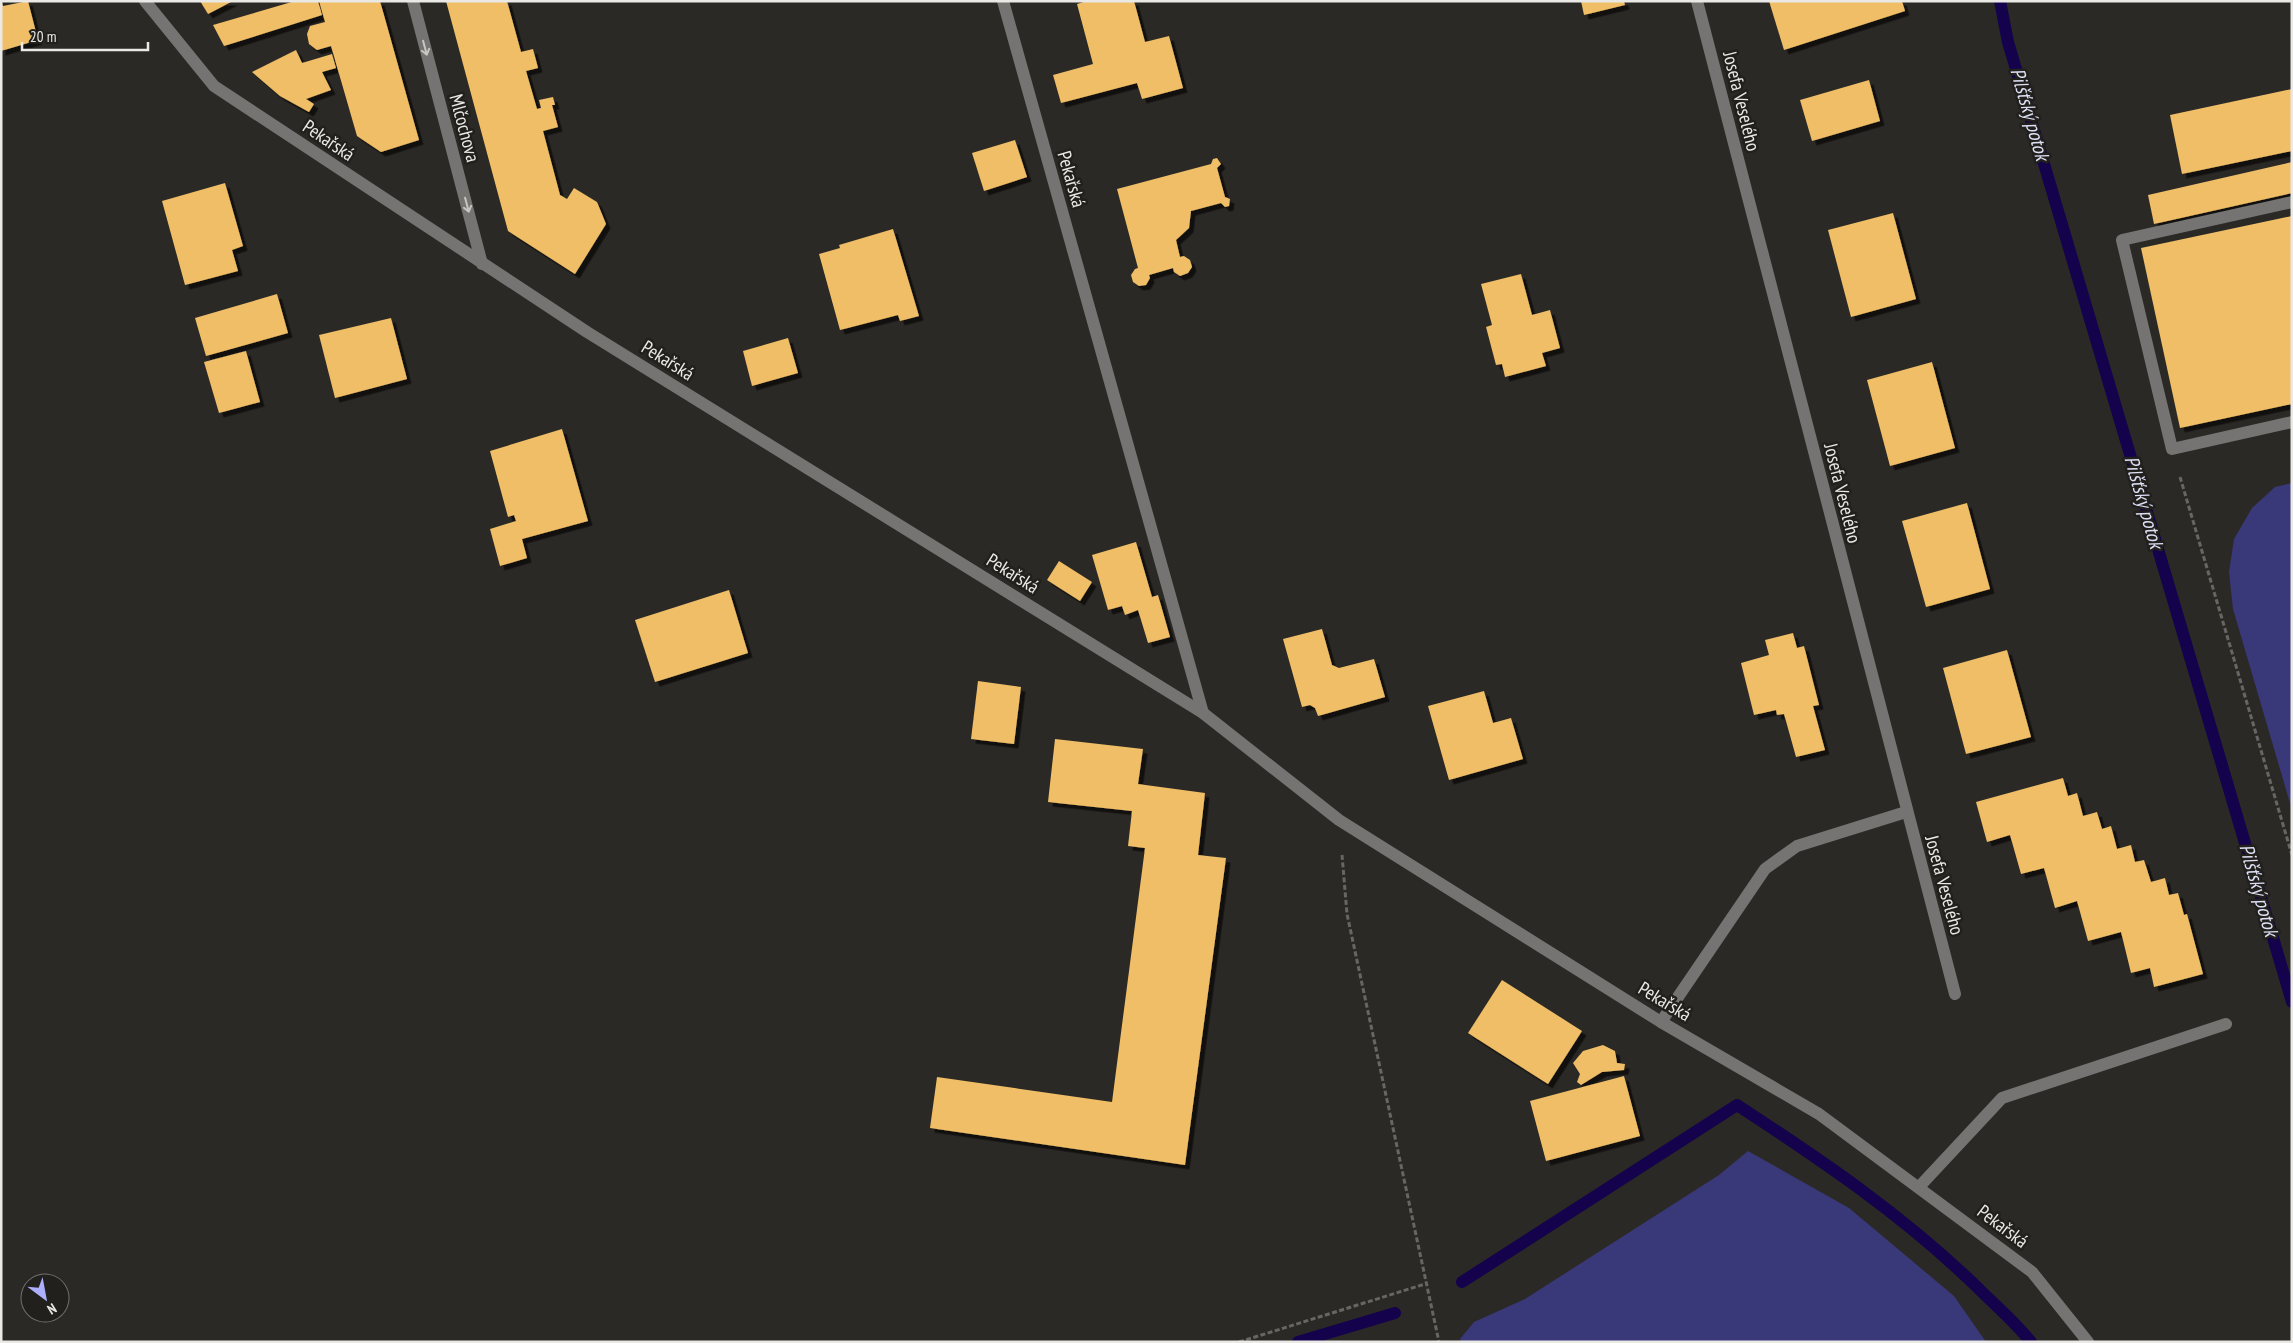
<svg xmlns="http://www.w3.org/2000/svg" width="2293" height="1343" viewBox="0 0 2293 1343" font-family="'PT Sans Narrow',sans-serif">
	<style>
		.green { fill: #393879 }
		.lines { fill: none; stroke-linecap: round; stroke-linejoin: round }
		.stream { stroke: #14024c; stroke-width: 12 }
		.building { fill: #efbe66; filter: url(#shadow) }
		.path { stroke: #686663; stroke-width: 3; stroke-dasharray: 5 2.5; stroke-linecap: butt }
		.minor { stroke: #757472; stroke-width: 12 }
		.oneway { stroke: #c7c6c3 }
		.labels { text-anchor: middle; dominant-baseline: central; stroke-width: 5; stroke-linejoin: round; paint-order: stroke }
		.street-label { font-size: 19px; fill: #eae9e6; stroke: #22201c }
		.water-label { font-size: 20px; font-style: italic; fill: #dddff5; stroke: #22201c }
	</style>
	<defs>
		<filter id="shadow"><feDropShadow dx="4.5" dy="4.5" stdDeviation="0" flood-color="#0009"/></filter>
	</defs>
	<rect width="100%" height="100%" fill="#2b2926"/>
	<!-- green -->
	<g class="green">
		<path d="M2292,483V810L2233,609L2229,572L2234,539L2252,508L2275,487Z"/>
		<path d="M1748,1151L1849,1208L1954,1296L1986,1342H1461L1460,1339L1474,1322L1525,1299L1719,1175Z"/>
	</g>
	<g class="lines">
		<!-- stream -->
		<g class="stream">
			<path d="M2000,1L2008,42L2292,1002"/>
			<path d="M1462,1282L1737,1105C1823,1161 1904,1216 1978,1288C1995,1305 2015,1322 2031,1342"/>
			<path d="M1298,1342L1395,1313"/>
		</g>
	</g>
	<!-- building -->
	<g class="building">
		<path d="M1,1L3,6L28,1L38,40L1,51Z"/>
		<path d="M200,1H233L208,14Z"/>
		<path d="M295,1H318L322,15L224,46L213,25Z"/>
		<path d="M319,1H380L419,140L381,152L357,136L331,46L317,50L309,44L307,34L310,26L325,22Z"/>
		<path d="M446,1H507L521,52L533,49L538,68L526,71L537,109L541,108L539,100L553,97L555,105H552L558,127L543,131L560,195L567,199L574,188L597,202L606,224L575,274L508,231Z"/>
		<path d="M1087,1H1134L1145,42L1169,36L1183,88L1142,99L1137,83L1061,103L1053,75L1093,64L1077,4Z"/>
		<path d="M1581,1H1624L1625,5L1584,15Z"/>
		<path d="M1769,1H1902L1905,11L1784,50Z"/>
		<path d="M296,50L302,63L332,54L336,68L322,72L331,90L306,99L314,104L309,112L280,96L252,72Z"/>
		<path d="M1869,80L1880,121L1812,141L1800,100Z"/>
		<path d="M2292,89V151L2182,174L2170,115Z"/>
		<path d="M1015,140L1027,177L984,191L972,153Z"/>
		<path d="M1217,158L1221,164L1217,168L1225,197L1230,199L1229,206L1225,207L1221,203L1191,211L1189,228L1176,240L1180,257L1184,256L1190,260L1192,267L1188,273L1180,276L1174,272L1173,268L1149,275L1150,278L1146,285L1139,286L1133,282L1131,275L1135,269L1138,268L1117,189L1211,164L1213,159Z"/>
		<path d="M2292,162V193L2154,224L2148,195Z"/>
		<path d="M225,183L243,246L232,250L238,271L185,285L162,201Z"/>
		<path d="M1893,213L1916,299L1851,317L1828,230Z"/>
		<path d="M2292,216V404L2180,428L2141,248Z"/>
		<path d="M893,229L919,316L900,321L898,315L840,330L819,254L840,248L839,245Z"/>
		<path d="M1521,274L1532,315L1550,310L1560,348L1542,353L1546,366L1505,377L1502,364L1496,365L1486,327L1492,325L1481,284Z"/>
		<path d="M277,294L288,333L206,356L195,318Z"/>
		<path d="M391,318L407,379L335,398L319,335Z"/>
		<path d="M788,338L798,373L752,386L743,351Z"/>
		<path d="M246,351L260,402L219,413L204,362Z"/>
		<path d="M1932,362L1955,448L1890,466L1867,380Z"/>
		<path d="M562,429L588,521L522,539L527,558L500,566L490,529L516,521L514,515L508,517L490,451Z"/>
		<path d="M1967,503L1990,589L1926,607L1902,521Z"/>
		<path d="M1136,542L1152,597L1158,595L1170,637L1148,643L1138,610L1125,615L1122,606L1108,610L1092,555Z"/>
		<path d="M1059,561L1092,582L1080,601L1047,580Z"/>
		<path d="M729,590L748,653L655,682L635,620Z"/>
		<path d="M1322,629L1332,665L1339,668L1374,659L1385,697L1318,716L1315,708L1310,705L1302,707L1283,639Z"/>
		<path d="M1793,633L1797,648L1804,646L1819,705L1813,706L1825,750L1796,757L1784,714L1777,715L1776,710L1754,715L1741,663L1769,655L1765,640Z"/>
		<path d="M2007,650L2031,737L1966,754L1943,668Z"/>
		<path d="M978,681L1021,687L1014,744L971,739Z"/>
		<path d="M1484,691L1493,723L1511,718L1523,759L1449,780L1428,706Z"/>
		<path d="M1055,739L1143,749L1138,784L1205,793L1198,855L1226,858L1185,1165L930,1128L937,1077L1112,1102L1145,848L1128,846L1132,811L1048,802Z"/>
		<path d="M2063,778L2068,796L2077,793L2083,816L2097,812L2102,829L2111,826L2117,849L2131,845L2135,862L2144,860L2151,882L2165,878L2169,895L2178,893L2184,915L2187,914L2203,974L2154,987L2150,968L2131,973L2121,932L2088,941L2077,901L2055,908L2044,868L2021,874L2010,835L1987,842L1976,802Z"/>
		<path d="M1502,980L1582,1031L1548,1084L1468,1033Z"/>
		<path d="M1603,1045L1615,1051L1617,1063L1625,1064L1624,1070L1602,1072L1581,1085L1577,1082L1580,1074L1573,1063L1583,1051Z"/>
		<path d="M1624,1076L1640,1136L1546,1161L1530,1101Z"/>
	</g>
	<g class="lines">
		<!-- path -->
		<g class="path">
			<path d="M2180,477L2292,855"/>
			<path d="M1342,855L1347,914L1439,1342"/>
			<path d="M1239,1342L1425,1284"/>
		</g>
		<!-- minor -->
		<g class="minor">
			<path d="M145,1L214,86L587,332L1203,713L1339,820L1661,1022L1819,1114L2032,1272L2088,1342"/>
			<path d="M413,1L482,264"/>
			<path d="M1003,1L1203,713"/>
			<path d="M1697,1L1955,994"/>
			<path d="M2292,202L2122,240L2172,449L2292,422"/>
			<path d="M1661,1022L1765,869L1797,846L1906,812"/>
			<path d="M1919,1187L2002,1098L2226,1024"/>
		</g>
	</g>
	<!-- one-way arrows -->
	<defs><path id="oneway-shaft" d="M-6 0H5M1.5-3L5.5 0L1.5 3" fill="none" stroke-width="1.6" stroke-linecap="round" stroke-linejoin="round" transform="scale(1.25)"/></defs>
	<g class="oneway">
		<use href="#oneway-shaft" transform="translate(425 48) rotate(75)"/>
		<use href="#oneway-shaft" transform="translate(467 205) rotate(75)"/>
	</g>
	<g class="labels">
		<!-- street labels -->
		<g class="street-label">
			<text transform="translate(1742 101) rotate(76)">Josefa Veselého</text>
			<text transform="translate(465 128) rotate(75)">Mlčochova</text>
			<text transform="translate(329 140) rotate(34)">Pekařská</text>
			<text transform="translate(1072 179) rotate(74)">Pekařská</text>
			<text transform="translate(668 360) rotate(32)">Pekařská</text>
			<text transform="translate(1843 493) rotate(76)">Josefa Veselého</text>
			<text transform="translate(1013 573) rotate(32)">Pekařská</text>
			<text transform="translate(1945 885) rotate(75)">Josefa Veselého</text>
			<text transform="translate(1665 1001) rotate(31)">Pekařská</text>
			<text transform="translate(2003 1226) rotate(37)">Pekařská</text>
		</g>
		<!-- water labels -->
		<g class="water-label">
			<text transform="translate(2030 114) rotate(74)">Pilšťský potok</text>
			<text transform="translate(2144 502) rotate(74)">Pilšťský potok</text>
			<text transform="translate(2259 890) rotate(74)">Pilšťský potok</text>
		</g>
	</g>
	<!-- border -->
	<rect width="2293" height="1343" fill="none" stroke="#eae9e6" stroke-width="5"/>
	<!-- north arrow -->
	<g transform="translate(45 1298) rotate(148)"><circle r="24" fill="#22201c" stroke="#72706d"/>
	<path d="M0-4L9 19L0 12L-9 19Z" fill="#abaffb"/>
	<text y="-8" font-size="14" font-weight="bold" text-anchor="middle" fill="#eae9e6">N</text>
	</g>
	<!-- scale -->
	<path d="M22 42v8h126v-8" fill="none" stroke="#eae9e6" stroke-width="2.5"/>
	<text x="30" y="42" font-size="15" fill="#eae9e6" stroke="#22201c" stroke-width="4" paint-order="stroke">20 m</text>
</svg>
